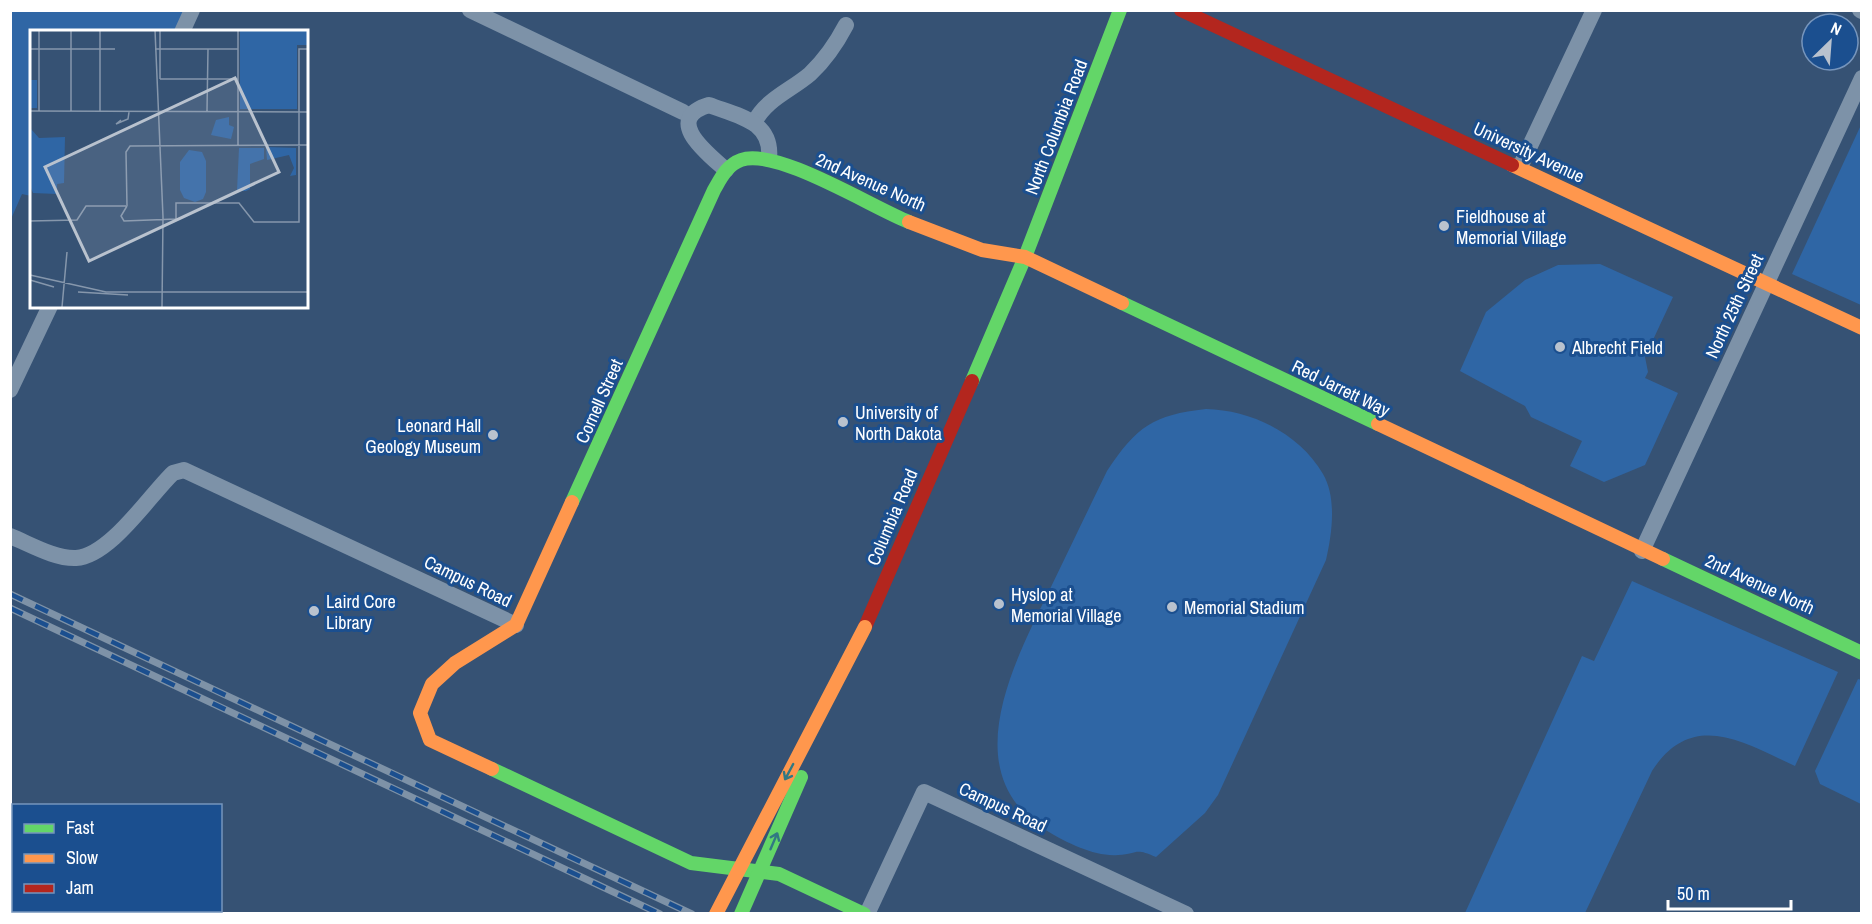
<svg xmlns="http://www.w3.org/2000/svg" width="1872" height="924" viewBox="0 0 1872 924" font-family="'Archivo Narrow',sans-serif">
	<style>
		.green { fill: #2f66a5 }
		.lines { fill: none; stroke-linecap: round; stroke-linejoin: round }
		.street { stroke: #7d92a8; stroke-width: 16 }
		.fast { stroke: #63d668; stroke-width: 14 }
		.slow { stroke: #ff974d; stroke-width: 14 }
		.jam { stroke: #b3261e; stroke-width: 14 }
		.rail-casing { stroke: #7e92a7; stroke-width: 7 }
		.rail { stroke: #1b4f8f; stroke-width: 4.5; stroke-dasharray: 14; stroke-linecap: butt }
		.fast-bridge { stroke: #63d668; stroke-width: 14 }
		.slow-bridge { stroke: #ff974d; stroke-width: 14 }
		.oneway { stroke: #317883 }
		.poi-dot { fill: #b9c2ce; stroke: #1b4f8f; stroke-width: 2 }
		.labels { text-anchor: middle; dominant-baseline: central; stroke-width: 6; stroke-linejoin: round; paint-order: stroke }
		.street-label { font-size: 18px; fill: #fff; stroke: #1b4f8f }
		.poi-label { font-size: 18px; fill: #fff; stroke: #1b4f8f; text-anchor: start }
		.inset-road { fill: none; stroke: #8697ac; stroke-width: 1.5 }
		.view { fill: #b9c2ce; fill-opacity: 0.15; stroke: #b9c2ce; stroke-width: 3 }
		.inset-edge { fill: none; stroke: #fff; stroke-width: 3 }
	</style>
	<rect width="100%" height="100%" fill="#365274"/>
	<!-- green -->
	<g class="green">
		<path d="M11,11H192L182,31L32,32L31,196L22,194L11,219Z"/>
		<path d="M1861,125V305L1792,274Z"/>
		<path d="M1600,264L1673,297L1645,357L1648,372L1645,378L1678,393L1645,465L1604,482L1570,466L1582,441L1531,417L1525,406L1460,371L1486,312L1525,280L1558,265Z"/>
		<path d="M1206,409C1251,410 1299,433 1323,474C1337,498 1332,534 1326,560L1218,795L1205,813L1156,857C1134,847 1138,854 1118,855C1096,857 1067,843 1049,832C953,775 1014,663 1050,589C1069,550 1088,510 1107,471C1137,426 1153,415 1206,409Z"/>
		<path d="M1632,581L1838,672L1795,766C1743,742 1692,709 1652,771L1585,913H1465L1582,656L1594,661Z"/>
		<path d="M1858,679L1862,680L1861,804L1820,784L1815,771Z"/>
	</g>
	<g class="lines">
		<!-- street -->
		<g class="street">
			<path d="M470,10L683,112"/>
			<path d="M1860,10L1862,11"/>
			<path d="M182,32L192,10"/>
			<path d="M754,123C766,99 790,91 810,74C826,59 836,44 846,25"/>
			<path d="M1520,167L1594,10"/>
			<path d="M726,170C708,154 662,119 709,105C738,116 773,121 769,159"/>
			<path d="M10,390L50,306"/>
			<path d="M10,536C30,544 55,559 76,558C110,556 149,496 173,473L184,470L516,625"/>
			<path d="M1642,551L1862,78"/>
			<path d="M867,914L924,792L1186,914"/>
		</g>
		<!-- fast -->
		<g class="fast">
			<path d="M1122,303L1378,424"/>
			<path d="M972,381L1025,257L1120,10"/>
			<path d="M572,502L714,190C721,178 727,165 741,160C776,147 873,208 909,222"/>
			<path d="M1663,559L1862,653"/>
			<path d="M492,769L691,863L779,874L864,914"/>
		</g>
		<!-- slow -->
		<g class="slow">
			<path d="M1512,165L1862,328"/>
			<path d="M909,222L982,250L1025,257L1122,303"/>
			<path d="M1378,424L1663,559"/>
			<path d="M492,769L430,740L420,713L432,684L455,663L516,625L572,502"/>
		</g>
		<!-- jam -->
		<g class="jam">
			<path d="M1181,10L1512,165"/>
			<path d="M865,627L972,381"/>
		</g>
		<defs>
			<g id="rail">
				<path d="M10,594L692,914"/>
				<path d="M10,608L660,914"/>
			</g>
		</defs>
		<!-- rail casing -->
		<use href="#rail" class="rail-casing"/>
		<!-- rail -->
		<use href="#rail" class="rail"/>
		<!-- fast-bridge -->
		<path class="fast-bridge" d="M741,914L801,777"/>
		<!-- slow-bridge -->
		<path class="slow-bridge" d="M716,914L865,627"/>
	</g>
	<!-- one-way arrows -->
	<defs><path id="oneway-shaft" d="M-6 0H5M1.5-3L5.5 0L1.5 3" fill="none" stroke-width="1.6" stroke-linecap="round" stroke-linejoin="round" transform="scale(1.5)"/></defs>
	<g class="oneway">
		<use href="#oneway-shaft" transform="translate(789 772) rotate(118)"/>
		<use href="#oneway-shaft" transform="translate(774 841) rotate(-67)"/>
	</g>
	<!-- markers -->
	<g class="poi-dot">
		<circle cx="1444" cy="226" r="6"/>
		<circle cx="1560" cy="347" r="6"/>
		<circle cx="843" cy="422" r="6"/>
		<circle cx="493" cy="435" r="6"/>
		<circle cx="999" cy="604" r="6"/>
		<circle cx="1172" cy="607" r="6"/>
		<circle cx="314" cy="611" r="6"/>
	</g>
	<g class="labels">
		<!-- street labels -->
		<g class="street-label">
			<text transform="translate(1056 127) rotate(-69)">North Columbia Road</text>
			<text transform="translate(1529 152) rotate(25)">University Avenue</text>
			<text transform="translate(871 182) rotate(24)">2nd Avenue North</text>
			<text transform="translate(1734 306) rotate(-65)">North 25th Street</text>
			<text transform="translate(1341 388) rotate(26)">Red Jarrett Way</text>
			<text transform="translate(599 401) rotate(-66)">Cornell Street</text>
			<text transform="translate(892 517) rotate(-67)">Columbia Road</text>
			<text transform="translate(468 581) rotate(26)">Campus Road</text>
			<text transform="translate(1760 584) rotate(25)">2nd Avenue North</text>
			<text transform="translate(1003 807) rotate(25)">Campus Road</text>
		</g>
		<!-- poi labels -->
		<g class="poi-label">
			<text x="1456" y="216">Fieldhouse at<tspan x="1456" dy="21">Memorial Village</tspan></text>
			<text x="1572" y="347">Albrecht Field</text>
			<text x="855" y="412">University of<tspan x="855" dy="21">North Dakota</tspan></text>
			<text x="481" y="425" text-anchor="end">Leonard Hall<tspan x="481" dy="21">Geology Museum</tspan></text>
			<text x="1011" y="594">Hyslop at<tspan x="1011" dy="21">Memorial Village</tspan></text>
			<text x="326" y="601">Laird Core<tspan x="326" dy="21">Library</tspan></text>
			<text x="1184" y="607">Memorial Stadium</text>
		</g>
	</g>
	<!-- overview -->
	<g transform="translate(30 30)">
		<rect width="278" height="278" fill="#365274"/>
		<path d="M210,0H277V15H267V79H210ZM0,50H7V78H0ZM199,87V95L204,97L201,109L181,105L186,90ZM1,99L9,108L35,107L34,153L27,154V164L3,163L0,156ZM236,117L266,118V145L260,146L264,138L259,125L237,130ZM209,118H234V129L220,134V159L216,161H207ZM159,120L172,122L176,131V162L173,169L165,172L154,168L150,160V132Z" fill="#2f66a5"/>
		<path class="inset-road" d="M9,0V81M41,0V81M70,0V81M125,0L133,187L132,277M130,0V49M0,19H85M125,19H208M130,49H208M0,81L278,82M177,81L178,19M91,90L86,94L98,89L99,82M208,115V0M97,176L91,186L94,191L146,189V173H209L224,192H269V19H278M97,176L96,122L100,116L278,115M0,191L47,190L56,176H96M0,245L76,262H278M0,250L24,257M48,262L98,265M32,277L37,222"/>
		<path class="view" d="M205,48L249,142L59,231L15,137Z"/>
		<rect width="278" height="278" class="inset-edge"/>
	</g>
	<!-- border -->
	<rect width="1872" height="924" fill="none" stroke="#ffffff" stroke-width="24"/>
	<!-- legend -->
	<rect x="12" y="804" width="210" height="108" fill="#1b4f8f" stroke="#7695bc" stroke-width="1.5"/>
	<rect x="24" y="824" width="30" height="9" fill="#63d668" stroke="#7695bc" stroke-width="1.5"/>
	<text x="66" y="834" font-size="18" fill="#ffffff">Fast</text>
	<rect x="24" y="854" width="30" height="9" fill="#ff974d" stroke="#7695bc" stroke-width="1.5"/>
	<text x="66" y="864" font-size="18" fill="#ffffff">Slow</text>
	<rect x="24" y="884" width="30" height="9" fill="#b3261e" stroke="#7695bc" stroke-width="1.5"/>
	<text x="66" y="894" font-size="18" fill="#ffffff">Jam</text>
	<!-- north arrow -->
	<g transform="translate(1830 42) rotate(25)"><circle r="28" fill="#1b4f8f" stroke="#7695bc" stroke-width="1.5"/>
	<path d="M0-4.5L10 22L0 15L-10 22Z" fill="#b9c2ce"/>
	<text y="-9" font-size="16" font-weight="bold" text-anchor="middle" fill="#ffffff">N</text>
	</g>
	<!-- scale -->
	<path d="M1668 900v9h123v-9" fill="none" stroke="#ffffff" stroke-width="3"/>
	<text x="1677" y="900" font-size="18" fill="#ffffff" stroke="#1b4f8f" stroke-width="4.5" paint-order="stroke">50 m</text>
</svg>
